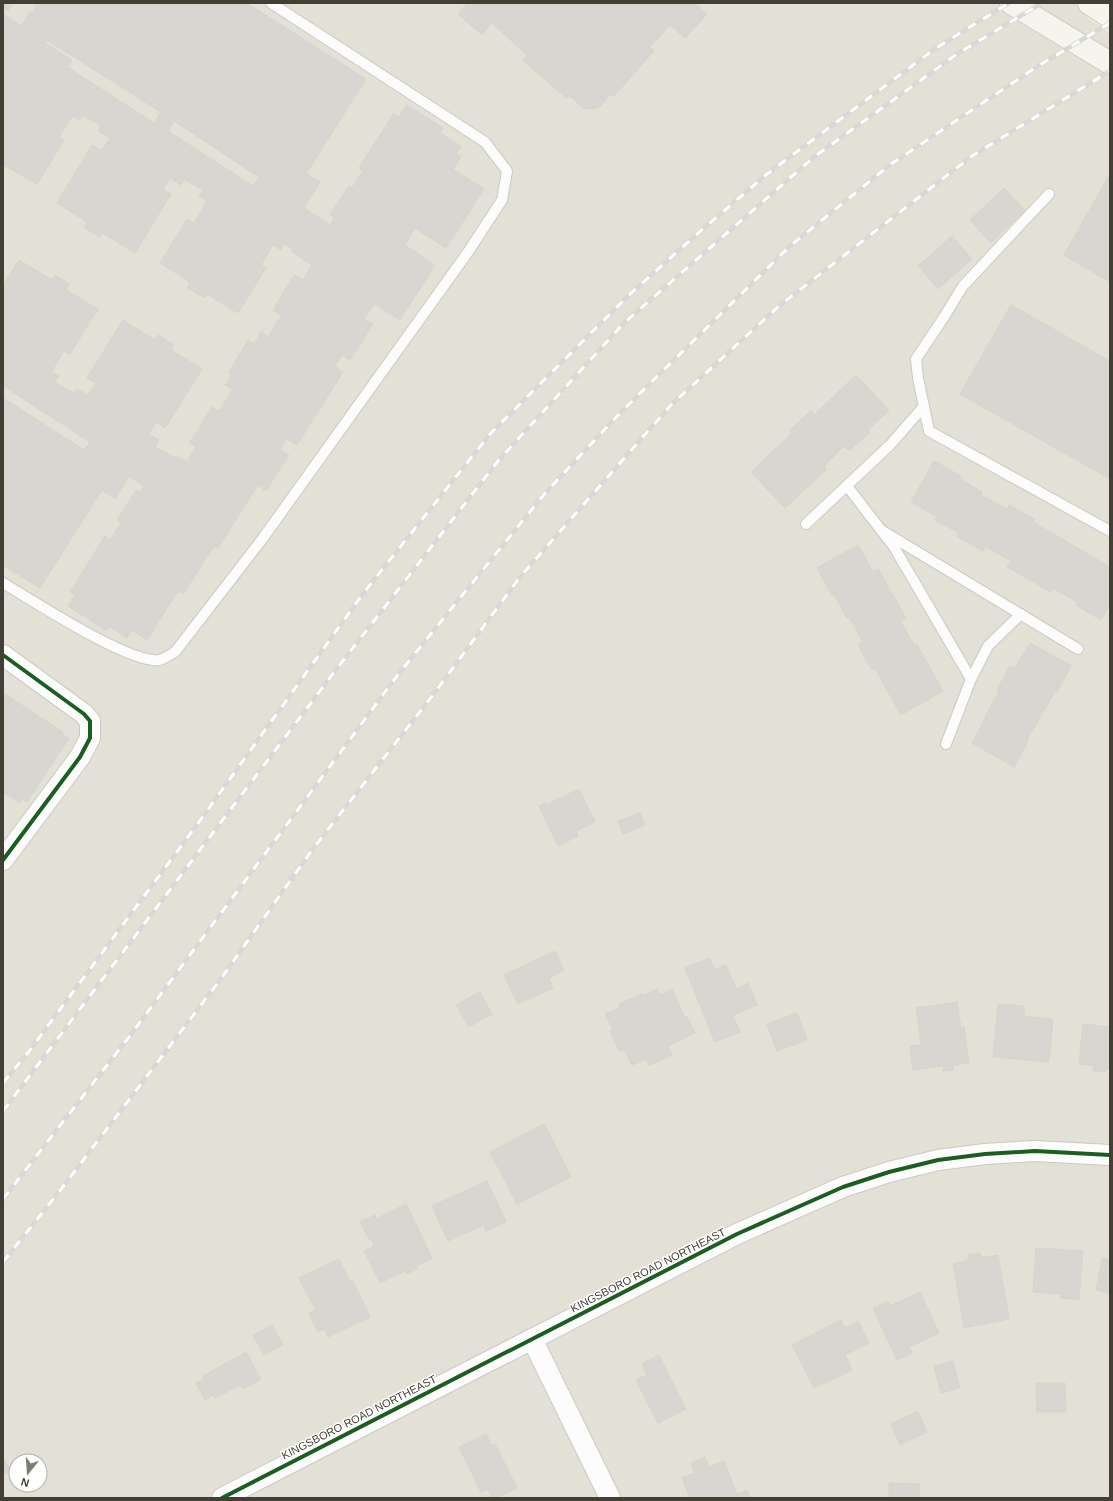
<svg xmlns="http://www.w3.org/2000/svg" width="1113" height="1501" viewBox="0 0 1113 1501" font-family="Arial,sans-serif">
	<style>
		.residential { fill: #e3e0d5; fill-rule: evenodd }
		.building { fill: #d8d6d0; stroke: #d6d4cd; fill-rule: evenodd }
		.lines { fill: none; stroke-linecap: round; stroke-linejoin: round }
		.service-casing { stroke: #cbc9c3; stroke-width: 12 }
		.minor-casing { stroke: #cbc9c3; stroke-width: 22 }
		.secondary-casing { stroke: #cecbbe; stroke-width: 24 }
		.service { stroke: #fcfcfc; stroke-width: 10 }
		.minor { stroke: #fcfcfc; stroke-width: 20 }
		.secondary { stroke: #f6f5ed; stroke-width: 22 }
		.rail-casing { stroke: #d8d8d7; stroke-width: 4.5 }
		.rail { stroke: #fff; stroke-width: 3; stroke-dasharray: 9; stroke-linecap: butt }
		.cycleway-casing { stroke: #fff; stroke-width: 6 }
		.cycleway { stroke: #1b5e20; stroke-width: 4 }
		.labels { text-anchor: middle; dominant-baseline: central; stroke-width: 3; stroke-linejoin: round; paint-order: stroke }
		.street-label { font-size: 11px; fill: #443f34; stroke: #fff }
	</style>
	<rect width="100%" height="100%" fill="#eeede8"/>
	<!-- residential -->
	<path class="residential" d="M3,3H1110V7L1086,17L1110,33V1498H3ZM16,1461H40V1485H16Z"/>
	<!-- building -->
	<g class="building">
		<path d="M3,3H13L8,11L4,8L3,10Z"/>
		<path d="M38,3H55L58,5L60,3H247L366,79L306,174L320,182L304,208L330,225L334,218L330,215L349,186L352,188L363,171L359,168L394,113L399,117L407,105L443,128L440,133L461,146L456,154L461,157L453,169L484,189L446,248L415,228L405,245L435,265L400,320L374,304L364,319L373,324L350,360L342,355L335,366L343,372L297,445L287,439L280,450L289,455L266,491L258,485L218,548L214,546L183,594L178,591L147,640L132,630L127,638L109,626L106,630L68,606L75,595L70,592L105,536L110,540L121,522L117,520L136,490L140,492L144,486L129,476L115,499L102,490L40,588L3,565V398L84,450L90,442L5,387L3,390V286L19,260L52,280L55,275L69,284L66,290L98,309L70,354L64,351L51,372L59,376L55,382L74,393L77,389L88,395L96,383L87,378L123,320L155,340L158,335L174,345L171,350L202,369L165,428L156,422L149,434L159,440L155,447L175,458L176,456L187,462L196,447L190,443L212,407L219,411L233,389L225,385L232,374L229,372L248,340L254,344L261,332L268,337L281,316L273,310L294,275L303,280L312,265L292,252L293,249L284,244L281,250L273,245L261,265L266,268L238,313L207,294L204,298L187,287L190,282L160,263L187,219L194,223L207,201L199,196L203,190L184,179L181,185L170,178L163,189L171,194L135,253L103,233L100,237L84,227L87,222L57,203L92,145L102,150L110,138L98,131L101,126L83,115L80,120L72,116L59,137L64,140L37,184L4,165L3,167V75L5,71L3,70V14L21,26L30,12L31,14ZM47,40L161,112L154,123L67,67L72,60L45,43ZM174,121L259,177L253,186L168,131Z"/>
		<path d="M468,3H695L707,14L685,38L670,25L650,47L654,51L614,96L611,94L598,108L584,109L570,96L566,98L523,60L527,55L492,23L482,35L458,14Z"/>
		<path d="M1110,174V282L1064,255Z"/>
		<path d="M1004,188L1025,210L991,243L970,220Z"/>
		<path d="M952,236L972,259L938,289L918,266Z"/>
		<path d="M1011,305L1110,361V479L960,394Z"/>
		<path d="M856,375L889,410L868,430L870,432L849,451L844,446L824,466L827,469L785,508L751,472L792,433L790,430L811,411L814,415Z"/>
		<path d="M934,461L961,476L959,478L982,492L981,495L1007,509L1009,505L1035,519L1033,522L1110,567V604L1101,620L1076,605L1077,602L1053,588L1051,592L1007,567L1011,561L985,546L983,551L957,536L959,533L935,520L937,517L911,502Z"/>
		<path d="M858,545L873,572L878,569L906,618L900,621L915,646L917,645L943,691L901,715L875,668L872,670L858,645L863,642L849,617L847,618L834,594L832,595L817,568Z"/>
		<path d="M1030,643L1071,666L1057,692L1055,691L1027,740L1028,741L1014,767L972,743L986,717L985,716L999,692L997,690L1010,666L1015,668Z"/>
		<path d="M3,693L63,732L62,734L69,738L27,802L22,799L20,803L3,792Z"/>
		<path d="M579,789L595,822L576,831L578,836L558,846L539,806L545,803L546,805Z"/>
		<path d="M640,813L645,825L623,834L618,821Z"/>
		<path d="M555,951L564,970L549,978L553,988L518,1004L504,975Z"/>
		<path d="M710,958L714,970L726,965L736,989L748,983L757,1005L733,1015L740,1032L715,1042L685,968Z"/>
		<path d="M657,989L660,995L672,989L685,1018L687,1017L695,1033L668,1046L672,1055L649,1065L646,1059L632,1065L624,1049L619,1051L610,1031L613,1029L605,1014L621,1007L619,1004L641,994L642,996Z"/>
		<path d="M480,992L492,1014L469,1027L456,1005Z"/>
		<path d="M957,1002L961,1028L964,1027L969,1063L953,1065V1070L943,1071V1066L913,1070L910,1046L921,1045L916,1008Z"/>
		<path d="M998,1004L1024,1006V1016L1053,1019L1049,1062L993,1057Z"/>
		<path d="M797,1013L807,1040L777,1051L767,1024Z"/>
		<path d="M1083,1024L1110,1027V1069H1105V1072L1093,1071L1094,1066L1079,1064Z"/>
		<path d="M544,1124L571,1177L517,1204L490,1152Z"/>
		<path d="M487,1181L506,1222L486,1231L484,1225L448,1241L432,1206Z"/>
		<path d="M406,1204L432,1258L416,1266L417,1269L407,1274L405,1271L380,1283L364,1251L374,1246L371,1239H369L360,1222L375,1215L376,1219Z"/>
		<path d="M1036,1248L1083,1251L1079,1300L1061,1298V1294L1033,1292Z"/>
		<path d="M980,1253L981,1258L998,1255L1009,1319L964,1328L953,1264L966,1261V1260L969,1259L968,1255Z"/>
		<path d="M339,1259L350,1282L353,1281L370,1317L328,1337L325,1329L318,1332L309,1313L316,1310L299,1278Z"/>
		<path d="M1102,1259L1110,1260V1293L1096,1290Z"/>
		<path d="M920,1292L939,1333L909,1347L912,1353L897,1360L873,1308L888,1301L890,1306Z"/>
		<path d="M841,1320L845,1328L858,1321L869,1343L845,1355L852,1370L814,1388L792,1345Z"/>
		<path d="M272,1325L283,1345L264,1355L253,1335Z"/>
		<path d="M246,1352L261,1379L243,1389L240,1385L215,1398L213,1395L205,1400L196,1383L204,1379L203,1376Z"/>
		<path d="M659,1355L686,1409L658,1423L636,1380L647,1375L642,1364Z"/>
		<path d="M953,1361L960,1388L941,1393L934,1366Z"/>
		<path d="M1036,1383H1065L1066,1412H1037Z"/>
		<path d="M918,1411L927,1432L900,1445L891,1424Z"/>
		<path d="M486,1434L492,1446L495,1444L517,1488L496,1498H492L487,1489L481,1492L459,1447Z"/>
		<path d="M705,1457L709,1467L724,1461L737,1494L747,1490L750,1498H703L702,1495L695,1498H690L682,1478L695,1473L691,1463Z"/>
		<path d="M3,1458L11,1470L3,1475Z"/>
		<path d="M889,1483L920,1484L919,1498H889Z"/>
	</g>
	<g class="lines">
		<defs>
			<g id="service">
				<path d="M1049,194L963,286L944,317L916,359L918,378L929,431L1110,531"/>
				<path d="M847,486L894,547L971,679"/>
				<path d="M806,524L890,445L924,406"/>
				<path d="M881,530L1078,649"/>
				<path d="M3,583C32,600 129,664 159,660C164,659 171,654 175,652L263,538L468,252L502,200L507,171L485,142L271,3"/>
				<path d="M946,744L971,679L988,646L1021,614"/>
			</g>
			<g id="minor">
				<path d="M3,655L84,714L90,721V738L80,757L3,860"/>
				<path d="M532,1339L610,1498"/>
				<path d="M222,1498L737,1234L843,1187L889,1172L938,1160L985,1154L1035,1151L1110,1155"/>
			</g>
			<g id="secondary">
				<path d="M1011,3L1110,63"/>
				<path d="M1089,3L1110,17"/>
			</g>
		</defs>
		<!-- service casing -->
		<use href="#service" class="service-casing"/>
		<!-- minor casing -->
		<use href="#minor" class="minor-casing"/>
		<!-- secondary casing -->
		<use href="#secondary" class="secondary-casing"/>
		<!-- service -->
		<use href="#service" class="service"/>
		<!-- minor -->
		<use href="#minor" class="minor"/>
		<!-- secondary -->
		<use href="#secondary" class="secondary"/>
		<defs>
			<g id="rail">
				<path d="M3,1083L30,1050L199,822L362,595L490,434L630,294L696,235L767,174L936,48L1009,3"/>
				<path d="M3,1111L335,671L498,461L624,323L814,157L957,54L1042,3"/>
				<path d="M3,1199L132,1033L400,672L546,492L622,411L789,247L891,164L1038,66L1110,23"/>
				<path d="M3,1262L62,1188L220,980L312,850L433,695L520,577L670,406L779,306L972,156L1110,71"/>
			</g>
		</defs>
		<!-- rail casing -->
		<use href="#rail" class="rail-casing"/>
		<!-- rail -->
		<use href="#rail" class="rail"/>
		<defs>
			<g id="cycleway">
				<path d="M3,655L84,714L90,721V738L80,757L3,860"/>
				<path d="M222,1498L737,1234L843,1187L889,1172L938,1160L985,1154L1035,1151L1110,1155"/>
			</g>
		</defs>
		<!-- cycleway casing -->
		<use href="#cycleway" class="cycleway-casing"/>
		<!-- cycleway -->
		<use href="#cycleway" class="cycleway"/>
	</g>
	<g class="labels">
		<!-- street labels -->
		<g class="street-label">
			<text transform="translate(648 1270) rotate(-27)">KINGSBORO ROAD NORTHEAST</text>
			<text transform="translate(359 1417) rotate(-27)">KINGSBORO ROAD NORTHEAST</text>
		</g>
	</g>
	<!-- border -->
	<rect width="1113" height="1501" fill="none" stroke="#443f34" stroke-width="8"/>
	<!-- north arrow -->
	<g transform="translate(28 1473) rotate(197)"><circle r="19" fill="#ffffff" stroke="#b4b2ae"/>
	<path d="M0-3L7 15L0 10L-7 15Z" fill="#807c73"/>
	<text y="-6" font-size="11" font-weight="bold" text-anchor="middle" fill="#443f34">N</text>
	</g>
</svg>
